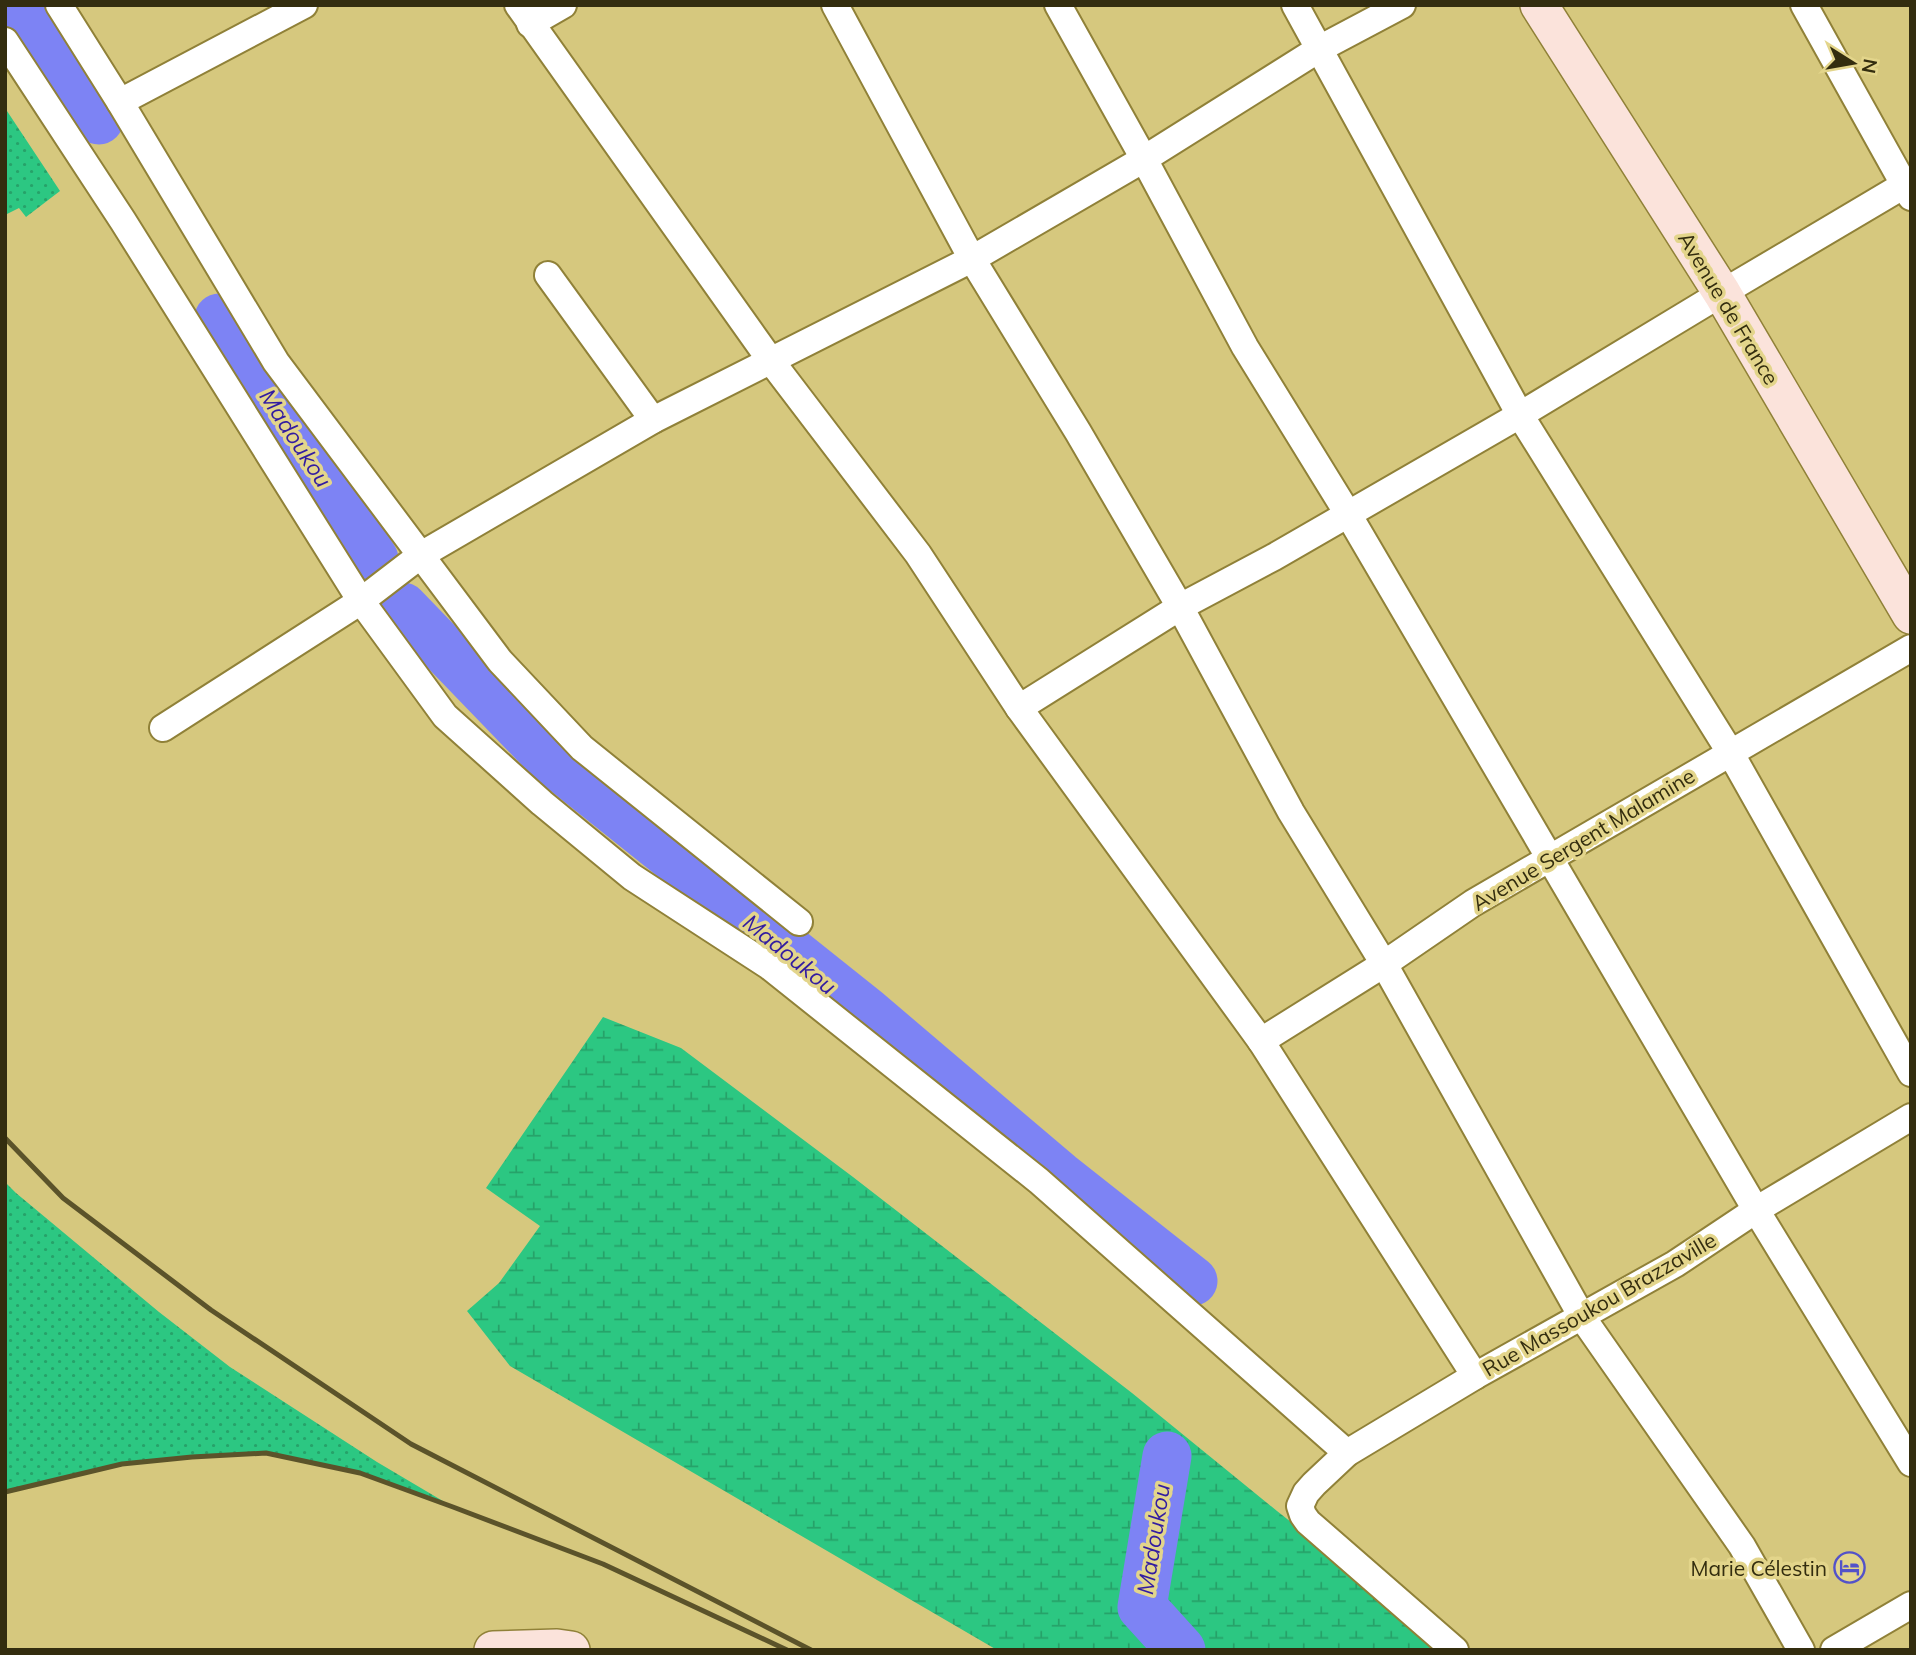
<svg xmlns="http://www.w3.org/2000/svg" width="1916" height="1655" viewBox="0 0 1916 1655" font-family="Mulish,sans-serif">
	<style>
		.grass { fill: url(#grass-dots) }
		.wetland { fill: url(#wetland-marsh) }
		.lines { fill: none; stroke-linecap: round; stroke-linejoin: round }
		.river { stroke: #7d83f4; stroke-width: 49 }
		.street-casing { stroke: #908138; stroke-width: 30 }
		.secondary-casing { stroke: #908138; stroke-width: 40 }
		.street { stroke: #fff; stroke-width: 26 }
		.secondary { stroke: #fbe3db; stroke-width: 37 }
		.rail { stroke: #5b532a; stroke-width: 5 }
		.labels { text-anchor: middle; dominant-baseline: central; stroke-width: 7; stroke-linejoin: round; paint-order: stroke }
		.street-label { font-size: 21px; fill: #332d0f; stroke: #e3d58b }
		.poi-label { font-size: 21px; fill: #332d0f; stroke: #e3d58b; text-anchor: end }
		.water-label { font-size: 23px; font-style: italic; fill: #321ca1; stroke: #e3d58b }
	</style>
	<defs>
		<pattern id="grass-dots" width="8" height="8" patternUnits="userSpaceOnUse" patternTransform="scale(1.75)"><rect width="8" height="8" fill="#2cc782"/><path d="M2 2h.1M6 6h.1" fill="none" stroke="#26a269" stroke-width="1.8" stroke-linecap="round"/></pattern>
		<pattern id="wetland-marsh" width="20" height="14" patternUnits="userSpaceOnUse" patternTransform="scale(1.75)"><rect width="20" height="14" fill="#2cc782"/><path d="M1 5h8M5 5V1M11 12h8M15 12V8" fill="none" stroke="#26a269"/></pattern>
	</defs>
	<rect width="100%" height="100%" fill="#d6c87e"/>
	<!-- grass -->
	<g class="grass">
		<path d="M7,111L60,191L26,217L19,208L5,215V112Z"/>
		<path d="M5,1182L16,1193L159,1312L230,1367L377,1462L453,1507L360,1473L266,1453L122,1464L5,1492Z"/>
	</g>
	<!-- wetland -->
	<path class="wetland" d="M603,1017L681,1048L853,1177L1132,1393L1277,1511L1453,1650H997L510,1366L467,1311L499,1283L540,1226L486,1188Z"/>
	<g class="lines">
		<!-- river -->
		<g class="river">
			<path d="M22,5L99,120"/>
			<path d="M219,318L374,559"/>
			<path d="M403,607L550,759L867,1012L1060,1176L1193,1281"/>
			<path d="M1167,1456L1142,1607L1181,1650"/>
		</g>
		<defs>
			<g id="street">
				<path d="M59,5L120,102L276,362L500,661L582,748L799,922"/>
				<path d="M518,5L771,361L918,554L1019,708L1261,1041L1475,1376"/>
				<path d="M835,5L972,259L1078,432L1180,607L1291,812L1384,964L1582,1317L1742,1546L1801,1650"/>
				<path d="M1058,5L1144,159L1245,347L1348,514L1756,1210L1911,1463"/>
				<path d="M1295,5L1520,415L1730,752L1911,1073"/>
				<path d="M1804,5L1911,197"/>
				<path d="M530,24L563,5"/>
				<path d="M5,41L123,221L361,601L445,716L542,803L632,877L769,966L1039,1181L1347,1453"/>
				<path d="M120,102L304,5"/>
				<path d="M548,275L653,420"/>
				<path d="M1019,708L1180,607L1274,557L1520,415L1722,293L1911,181"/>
				<path d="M163,728L361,601L421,555L653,420L972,259L1144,159L1319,49L1402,5"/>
				<path d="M1261,1041L1384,964L1473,903L1911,648"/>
				<path d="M1455,1650L1308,1522L1303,1515L1300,1506L1306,1493L1314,1484L1347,1453L1475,1376L1675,1264L1756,1210L1911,1117"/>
				<path d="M1834,1650L1911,1605"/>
			</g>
			<g id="secondary">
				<path d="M1539,5L1722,293L1911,615"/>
				<path d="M493,1650L557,1648L571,1650"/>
			</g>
		</defs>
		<!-- street casing -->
		<use href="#street" class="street-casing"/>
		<!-- secondary casing -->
		<use href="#secondary" class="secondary-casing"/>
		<!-- street -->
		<use href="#street" class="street"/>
		<!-- secondary -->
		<use href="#secondary" class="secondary"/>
		<!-- rail -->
		<g class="rail">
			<path d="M5,1138L63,1198L211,1310L411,1444L811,1650"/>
			<path d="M5,1492L122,1464L192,1457L266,1453L360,1473L453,1507L603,1564L787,1650"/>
		</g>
	</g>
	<!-- icons -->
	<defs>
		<symbol id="hotel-ring" viewBox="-11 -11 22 22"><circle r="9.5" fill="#e3d58b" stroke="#5352c9" stroke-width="1.5"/><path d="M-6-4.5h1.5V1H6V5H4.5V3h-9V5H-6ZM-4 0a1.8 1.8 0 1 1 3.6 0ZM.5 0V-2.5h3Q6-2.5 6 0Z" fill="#5352c9"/></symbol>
	</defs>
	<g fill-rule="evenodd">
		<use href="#hotel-ring" x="1832" y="1550" width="35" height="35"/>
	</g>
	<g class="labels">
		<!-- street labels -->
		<g class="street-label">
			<text transform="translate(1729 308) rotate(59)">Avenue de France</text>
			<text transform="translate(1583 839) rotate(-31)">Avenue Sergent Malamine</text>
			<text transform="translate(1599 1304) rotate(-30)">Rue Massoukou Brazzaville</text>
		</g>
		<!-- poi labels -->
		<g class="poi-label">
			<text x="1827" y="1568">Marie Célestin</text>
		</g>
		<!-- water labels -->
		<g class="water-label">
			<text transform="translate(296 438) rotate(57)">Madoukou</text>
			<text transform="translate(790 954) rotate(39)">Madoukou</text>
			<text transform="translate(1153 1539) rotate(-81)">Madoukou</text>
		</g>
	</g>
	<!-- border -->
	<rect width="1916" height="1655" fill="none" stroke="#332d0f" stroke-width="14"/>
	<!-- north arrow -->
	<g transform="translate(1853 63) rotate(101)" stroke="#e3d58b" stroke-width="5" paint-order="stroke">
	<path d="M0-5L12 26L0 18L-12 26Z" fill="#332d0f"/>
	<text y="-10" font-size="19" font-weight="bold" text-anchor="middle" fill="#332d0f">N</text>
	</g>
</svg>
